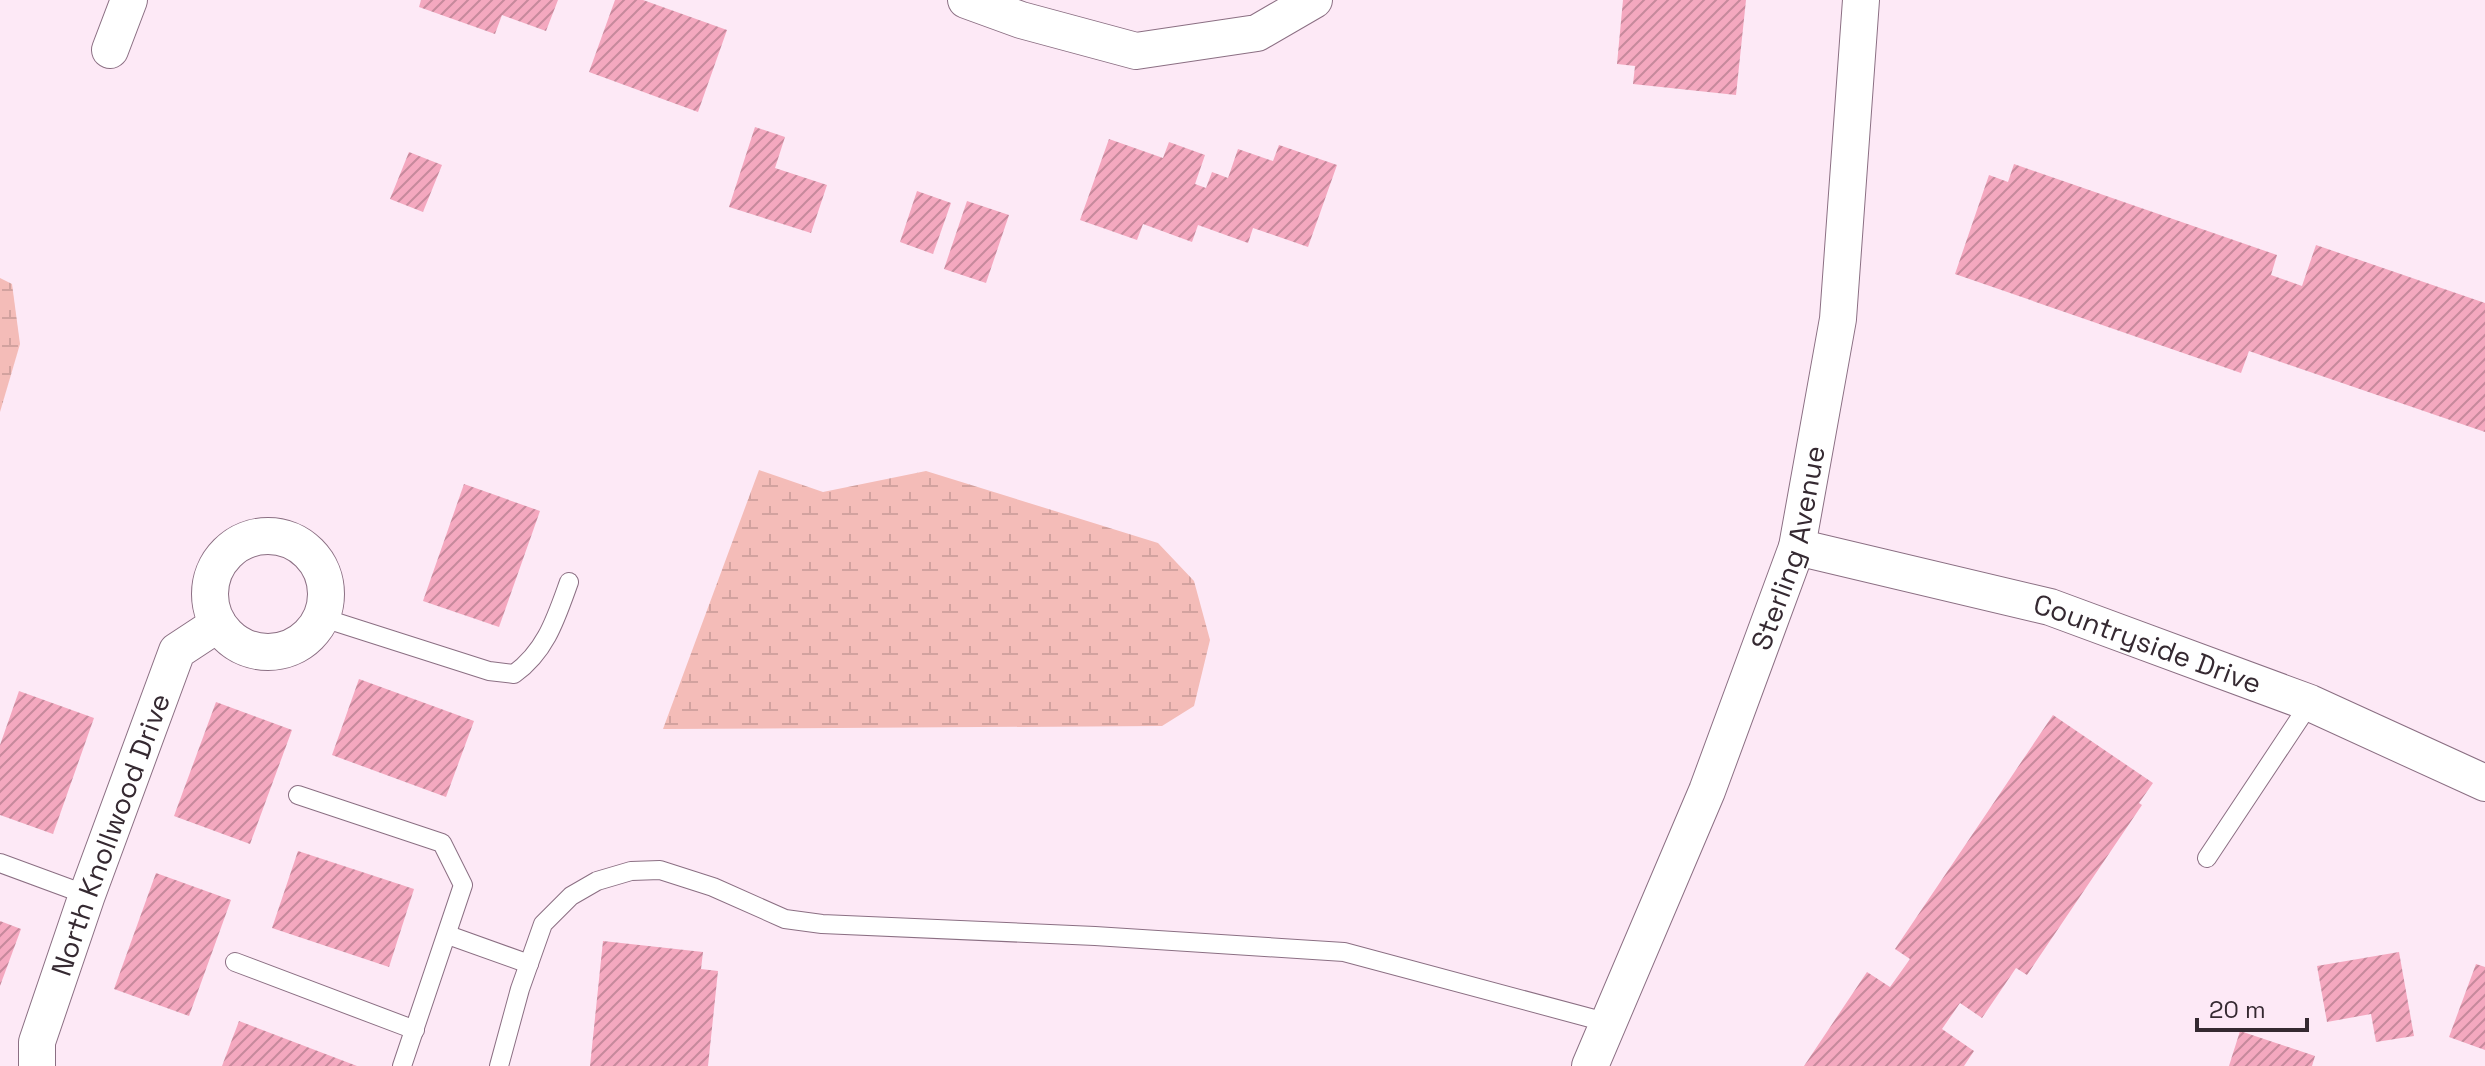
<svg xmlns="http://www.w3.org/2000/svg" width="2485" height="1066" viewBox="0 0 2485 1066" font-family="'Space Grotesk',sans-serif">
	<style>
		.wetland { fill: url(#wetland-marsh) }
		.building { fill: url(#building-hatch) }
		.lines { fill: none; stroke-linecap: round; stroke-linejoin: round }
		.lane-casing { stroke: #8b6f83; stroke-width: 20 }
		.street-casing { stroke: #8b6f83; stroke-width: 38 }
		.lane { stroke: #fff; stroke-width: 18 }
		.street { stroke: #fff; stroke-width: 36 }
		.labels { text-anchor: middle; dominant-baseline: central; stroke-width: 8; stroke-linejoin: round; paint-order: stroke }
		.street-label { font-size: 28px; fill: #352931; stroke: #fde9f6 }
	</style>
	<defs>
		<pattern id="wetland-marsh" width="20" height="14" patternUnits="userSpaceOnUse" patternTransform="scale(2)"><rect width="20" height="14" fill="#f4bcb8"/><path d="M1 5h8M5 5V1M11 12h8M15 12V8" fill="none" stroke="#d2a29f"/></pattern>
		<pattern id="building-hatch" width="6" height="6" patternUnits="userSpaceOnUse" patternTransform="scale(2)"><rect width="6" height="6" fill="#f4a8bf"/><path d="M-1 1l2-2M0 6l6-6M5 7l2-2" fill="none" stroke="#c6899c"/></pattern>
	</defs>
	<rect width="100%" height="100%" fill="#fde9f6"/>
	<!-- wetland -->
	<g class="wetland">
		<path d="M0,278L12,284L20,344L0,412Z"/>
		<path d="M759,470L823,492L926,471L1158,543L1194,581L1210,640L1194,706L1162,726L663,729Z"/>
	</g>
	<!-- building -->
	<g class="building">
		<path d="M421,0H558L546,31L502,15L495,34L419,7Z"/>
		<path d="M615,0H643L727,30L698,112L589,72Z"/>
		<path d="M1623,0H1746L1736,95L1633,84L1635,66L1617,64Z"/>
		<path d="M755,127L785,137L775,168L827,185L811,233L729,207Z"/>
		<path d="M1109,139L1163,158L1169,142L1205,155L1195,184L1206,188L1212,172L1228,178L1238,149L1273,161L1279,145L1337,165L1308,247L1253,228L1248,243L1198,225L1192,242L1143,224L1137,240L1080,220Z"/>
		<path d="M409,152L442,165L423,212L390,199Z"/>
		<path d="M2014,164L2277,255L2271,275L2302,286L2316,245L2485,303V432L2249,351L2241,373L1955,274L1989,175L2008,182Z"/>
		<path d="M917,191L951,203L933,254L900,242Z"/>
		<path d="M967,201L1009,215L986,283L944,269Z"/>
		<path d="M464,484L540,511L499,627L423,601Z"/>
		<path d="M359,679L474,721L446,797L332,755Z"/>
		<path d="M19,691L94,718L53,834L0,815V745Z"/>
		<path d="M216,702L292,730L250,844L174,816Z"/>
		<path d="M2053,715L2153,783L2139,803L2142,805L2027,975L2016,968L1982,1018L1960,1003L1942,1029L1974,1051L1964,1066H1804L1867,972L1890,987L1910,959L1895,949Z"/>
		<path d="M298,851L414,889L389,967L272,928Z"/>
		<path d="M156,873L231,900L189,1016L114,989Z"/>
		<path d="M0,921L21,929L0,986Z"/>
		<path d="M603,941L703,952L701,969L718,971L708,1066H590Z"/>
		<path d="M2399,952L2414,1036L2376,1042L2371,1014L2327,1022L2317,966Z"/>
		<path d="M2476,964L2485,967V1050L2449,1037Z"/>
		<path d="M239,1021L357,1066H222Z"/>
		<path d="M2240,1031L2315,1056L2312,1066H2229Z"/>
	</g>
	<g class="lines">
		<defs>
			<g id="lane">
				<path d="M320,617L489,671L514,674C546,651 556,618 569,582"/>
				<path d="M298,795L442,843L463,885L402,1066"/>
				<path d="M2207,858L2310,703"/>
				<path d="M0,863L87,895"/>
				<path d="M448,935L529,964"/>
				<path d="M235,962L415,1030"/>
				<path d="M499,1066L520,989L543,924L571,896L597,881L631,871L660,870L713,887L785,919L822,924L1095,936L1344,952L1609,1023"/>
			</g>
			<g id="street">
				<path d="M966,0L1021,20L1136,51L1257,33L1314,0"/>
				<path d="M110,50L129,0"/>
				<circle cx="268" cy="594" r="58"/>
				<path id="s1" d="M1797,547L2050,607L2310,703L2485,783"/>
				<path id="s2" d="M37,1066V1042L87,895L177,651L218,624"/>
				<path id="s3" d="M1590,1066L1707,791L1797,547L1838,319L1861,0"/>
			</g>
		</defs>
		<!-- lane casing -->
		<use href="#lane" class="lane-casing"/>
		<!-- street casing -->
		<use href="#street" class="street-casing"/>
		<!-- lane -->
		<use href="#lane" class="lane"/>
		<!-- street -->
		<use href="#street" class="street"/>
	</g>
	<g class="labels">
		<!-- street labels -->
		<g class="street-label">
			<text stroke="none"><textPath href="#s3" startOffset="556">Sterling Avenue</textPath></text>
			<text stroke="none"><textPath href="#s1" startOffset="364">Countryside Drive</textPath></text>
			<text stroke="none"><textPath href="#s2" startOffset="244">North Knollwood Drive</textPath></text>
		</g>
	</g>
	<!-- scale -->
	<path d="M2197 1018v12h110v-12" fill="none" stroke="#352931" stroke-width="4"/>
	<text x="2209" y="1018" font-size="24" fill="#352931" stroke="#fde9f6" stroke-width="6" paint-order="stroke">20 m</text>
</svg>
